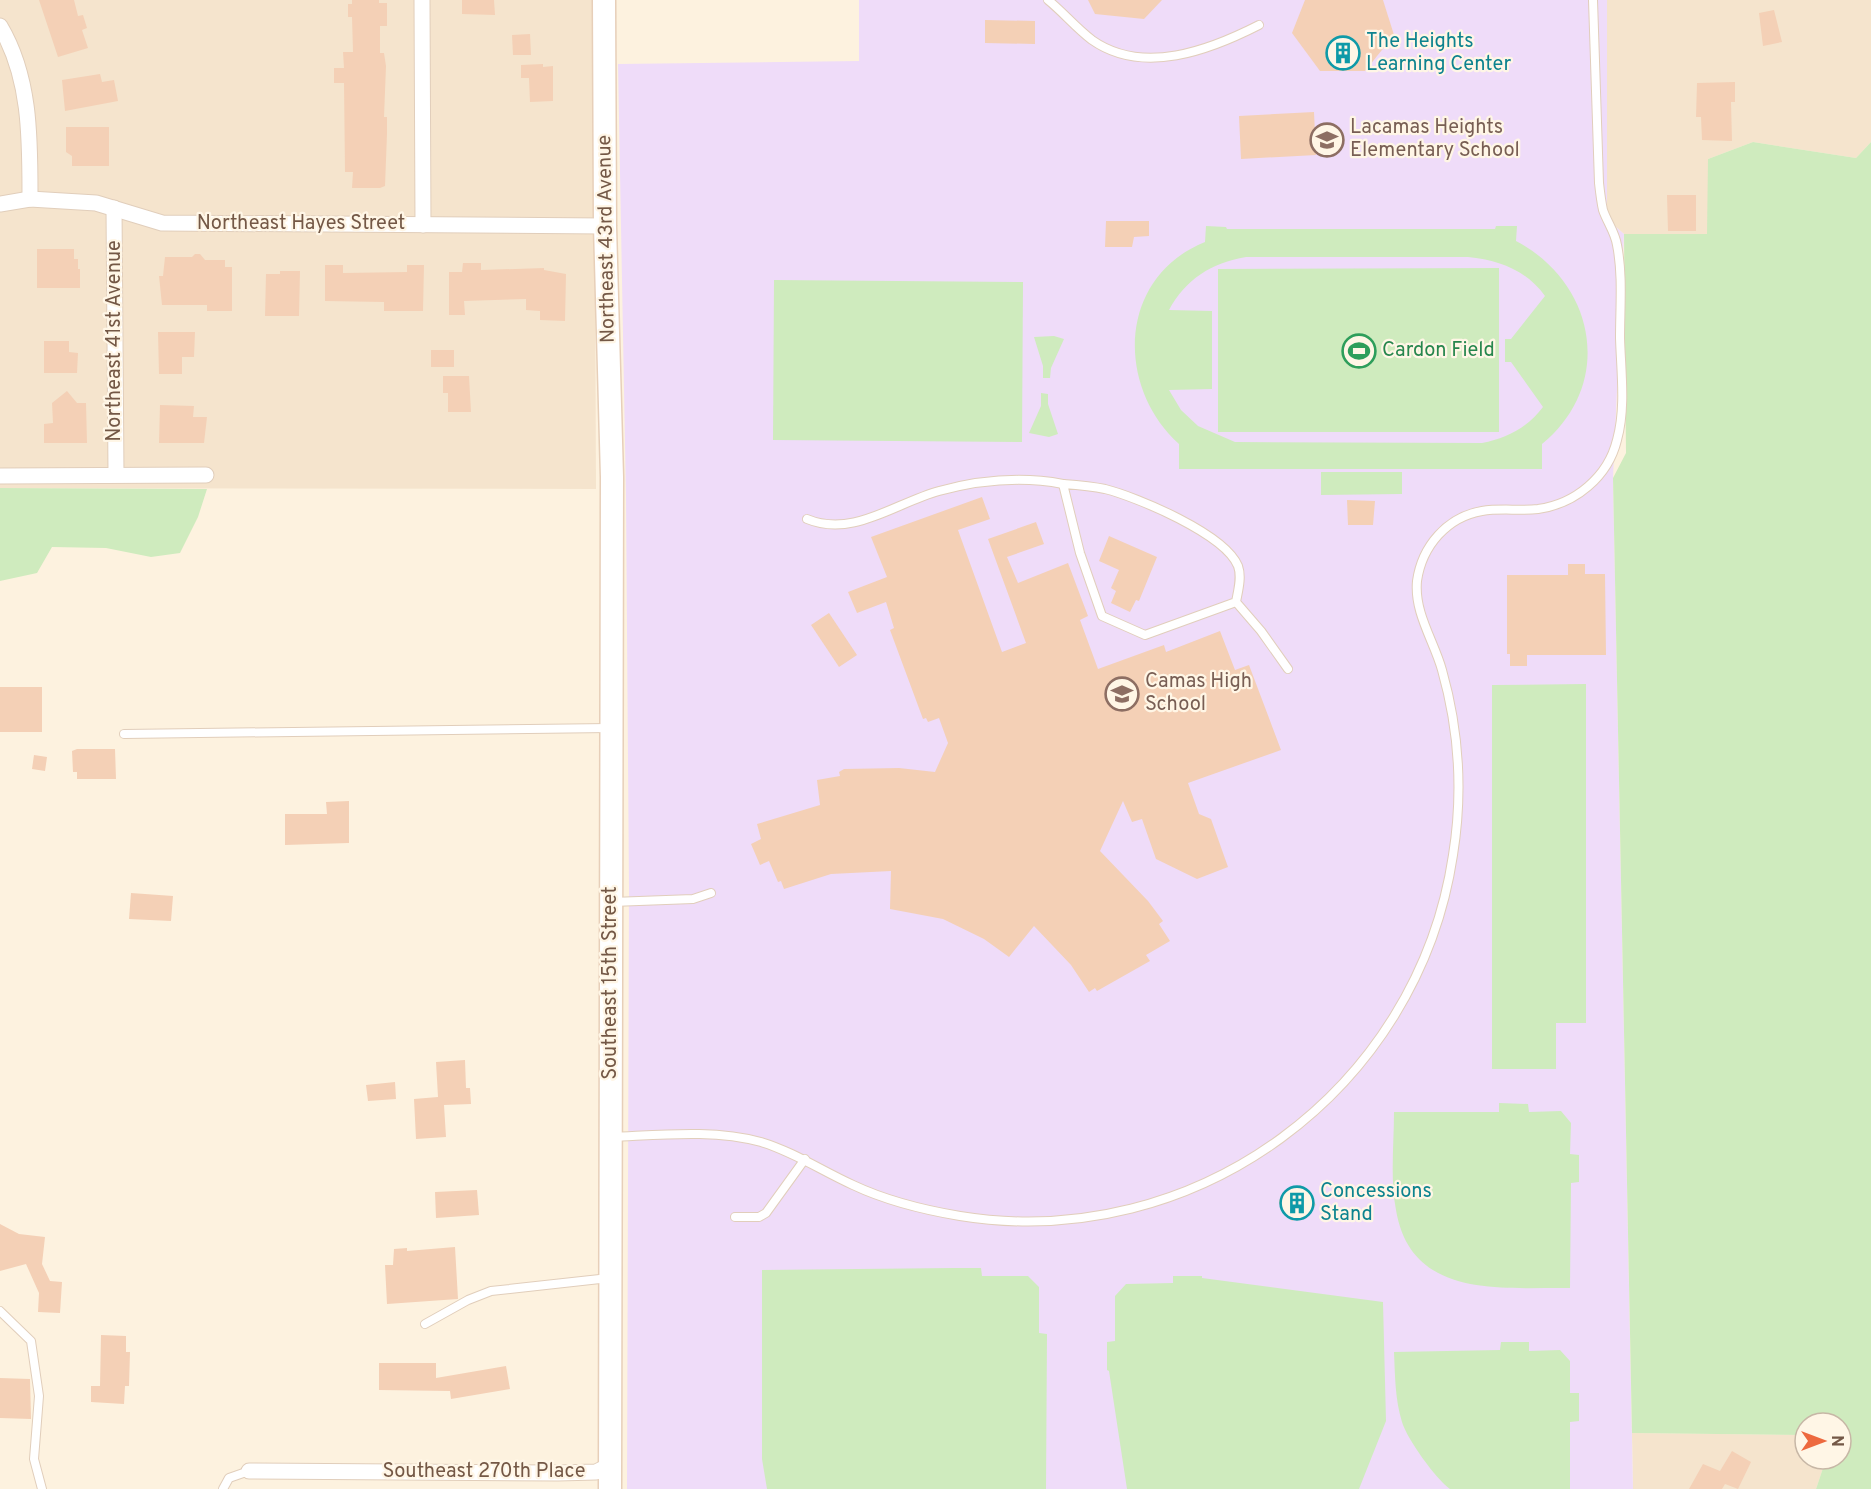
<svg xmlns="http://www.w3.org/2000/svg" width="1871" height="1489" viewBox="0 0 1871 1489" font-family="Overpass,sans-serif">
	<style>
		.residential { fill: #f5e4cd }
		.education { fill: #efdcf9 }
		.green { fill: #cfebbe; fill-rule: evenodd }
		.building { fill: #f4d0b6 }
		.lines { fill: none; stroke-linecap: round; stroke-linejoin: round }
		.lane-casing { stroke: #e1cebb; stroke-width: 10 }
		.street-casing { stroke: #e1cebb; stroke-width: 17 }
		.secondary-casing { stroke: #e7cfb9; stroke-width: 25 }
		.lane { stroke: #fff; stroke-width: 8 }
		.street { stroke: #fff; stroke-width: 15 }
		.secondary { stroke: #fff; stroke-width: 22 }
		.labels { text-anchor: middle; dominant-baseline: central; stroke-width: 4.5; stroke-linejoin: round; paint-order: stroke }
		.culture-label { font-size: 20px; fill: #0d838f; stroke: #fff6e6; text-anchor: start }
		.education-label { font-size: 20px; fill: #785e54; stroke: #fff6e6; text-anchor: start }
		.street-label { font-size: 20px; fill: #745846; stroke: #fff6e6 }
		.leisure-label { font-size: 20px; fill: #27864d; stroke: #fff6e6; text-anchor: start }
	</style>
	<rect width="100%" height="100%" fill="#fdf2df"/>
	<!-- residential -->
	<g class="residential">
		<path d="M0,0H594L596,489L0,488Z"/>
		<path d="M1607,0H1871V142L1856,158L1753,142L1708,159V234H1624L1607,219Z"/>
		<path d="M1632,1433L1805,1435V1459H1826L1816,1489H1633Z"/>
	</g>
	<!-- education -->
	<path class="education" d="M859,0H1607V219L1624,234L1613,478L1633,1489H627L629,891L626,497L618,64L859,61Z"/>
	<!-- green -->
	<g class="green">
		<path d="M1753,142L1856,158L1871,142V1489H1816L1826,1459H1841V1423H1805V1435L1632,1433L1613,478L1626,453L1624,234H1707L1708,159Z"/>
		<path d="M1206,226L1226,227L1227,229H1495L1496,226H1517L1516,241C1596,283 1615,384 1542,444V469H1179V444C1115,386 1118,277 1205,242ZM1246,257H1468C1499,260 1526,270 1545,296L1511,339H1505V362H1511L1543,407C1528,427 1507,438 1482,443L1235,442L1198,426L1181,410L1169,390L1212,389V311L1169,310C1186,279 1211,263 1246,257Z"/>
		<path d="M1499,268V432H1218V269Z"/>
		<path d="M774,280L1023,282L1022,442L773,440Z"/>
		<path d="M1054,336L1064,339L1051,368L1050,378H1043V366L1034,337Z"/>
		<path d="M1041,393L1048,394V404L1058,434L1049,437L1029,433L1041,406Z"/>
		<path d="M1321,472H1402V494L1321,495Z"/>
		<path d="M0,488L207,489L198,517L180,553L151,557L106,548L52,547L37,573L0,581Z"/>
		<path d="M1586,684V1023H1556V1069H1492V685Z"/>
		<path d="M1499,1103L1528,1104L1529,1112L1561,1111L1571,1123L1570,1154L1579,1155V1182L1571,1183L1570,1288C1503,1287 1411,1300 1396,1210C1390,1179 1394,1144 1394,1112H1499Z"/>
		<path d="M953,1268H981L982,1276H1028L1039,1287V1333L1047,1334L1046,1489H767L762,1459V1270Z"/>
		<path d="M1173,1276H1202V1278L1383,1302L1386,1421L1359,1489H1127L1109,1371L1107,1370V1342L1115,1341V1296L1126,1284L1173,1283Z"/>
		<path d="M1501,1342H1529V1351L1560,1350L1570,1361V1393H1579V1421L1570,1422V1489H1450C1436,1479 1407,1439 1402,1422C1395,1400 1395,1375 1394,1352L1500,1350Z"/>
	</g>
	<!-- building -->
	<g class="building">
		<path d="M39,0H74L78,16L83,15L87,28L82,30L88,48L58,57Z"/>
		<path d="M352,0H379V3H387V26H380V53H384L386,66L384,117H387V134L385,186L380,188H352L353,172H345L344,83H334V68H344L343,52H353L352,17H348V4H352Z"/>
		<path d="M462,0H494L495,15L462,14Z"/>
		<path d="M1088,0H1162L1144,19L1095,14Z"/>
		<path d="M1305,0H1383L1394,35L1365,71H1320L1292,33Z"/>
		<path d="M1774,10L1782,42L1763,46L1759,13Z"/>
		<path d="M985,20L1035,21V44L985,43Z"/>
		<path d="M530,34L531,55H513L512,35Z"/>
		<path d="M543,64V67L553,66V101L530,102L529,78H521V65Z"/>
		<path d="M100,74L102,82L114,80L118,101L65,111L62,80Z"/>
		<path d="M1735,82V102H1731L1732,141L1702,140L1701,117H1696L1697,83Z"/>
		<path d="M1314,112L1316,155L1241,159L1239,116Z"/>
		<path d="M66,127H109V166H72V156L66,152Z"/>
		<path d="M1667,195H1696V231H1668Z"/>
		<path d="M1106,221H1149V236L1134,237L1132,247H1105Z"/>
		<path d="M37,249H74V259H78V269H80V288H37Z"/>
		<path d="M195,254H200L205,260H225V267H232V311H207V305H162L159,276H163L165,257H192Z"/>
		<path d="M463,263H481V270L544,268V270L566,274L565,321L540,320V311L526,310V299L464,301L465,315H449V272H462Z"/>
		<path d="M325,265H343V273L407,272V265H424L423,311H384V302L325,301Z"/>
		<path d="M280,271H300L299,316H265L266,274H280Z"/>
		<path d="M158,332H195L194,357H182V374H159Z"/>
		<path d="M44,341H69V352L78,353L77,373H44Z"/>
		<rect x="431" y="350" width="23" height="17"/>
		<path d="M443,376H469L471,412H448V393H443Z"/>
		<path d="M67,391L77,403H86L87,443H44V424L53,423L52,403Z"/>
		<path d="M160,405L194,406L193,417H207L204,443H159Z"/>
		<path d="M982,497L990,519L958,530L1002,652L1026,643L988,539L1036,522L1044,544L1007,557L1018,583L1068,563L1088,616L1080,620L1098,669L1164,645L1166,652L1220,631L1235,670L1249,665L1281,750L1188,783L1199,814L1211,819L1228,867L1197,879L1156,859L1142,819L1132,822L1123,801L1100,851L1148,901L1163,921L1159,924L1170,941L1146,955L1150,961L1097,991L1095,988L1089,992L1071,965L1034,926L1009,957L984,939L943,919L890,909L891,871L831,874L784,889L781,881L778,882L769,861L760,865L751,844L761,839L757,824L820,805L817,780L840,776L839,772L844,769L899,768L935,772L948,743L939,718L928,722L926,718L923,719L890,630L894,628L886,602L857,613L848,592L887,577L871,537Z"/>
		<path d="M1347,500L1375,501L1373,525H1348Z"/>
		<path d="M1109,536L1157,557L1139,601L1136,600L1130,612L1111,603L1116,591L1111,588L1119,570L1099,561Z"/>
		<path d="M1568,564H1585V574H1605L1606,655H1527V666H1510V654H1507V575H1568Z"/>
		<path d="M829,613L857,655L839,667L811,625Z"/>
		<rect x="0" y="687" width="42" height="45"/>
		<path d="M77,749H115L116,779H77V772H73L72,751Z"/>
		<path d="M34,755L47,757L45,771L32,769Z"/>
		<path d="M349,801V843L285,845V814H327L326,802Z"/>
		<path d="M131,893L173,896L171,921L129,919Z"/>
		<path d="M465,1060L466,1088H470L471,1104L444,1105L446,1137L416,1139L414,1099L438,1097L436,1062Z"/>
		<path d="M395,1082L396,1099L368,1101L366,1085Z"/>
		<path d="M1300,1185L1316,1205L1292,1221L1279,1204V1200Z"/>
		<path d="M477,1190L479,1215L436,1218L435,1192Z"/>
		<path d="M0,1224L19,1234L45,1237L42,1264L50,1281L62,1282L60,1313L38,1312L39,1293L26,1264L0,1271Z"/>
		<path d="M455,1247L458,1299L387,1304L385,1265H393L394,1249L407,1248V1251Z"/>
		<path d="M101,1335L126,1336V1352H130L129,1386H125L124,1404L91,1402V1386H100Z"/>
		<path d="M379,1363H436V1378L506,1366L510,1389L451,1399L450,1391L379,1390Z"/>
		<path d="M0,1378L30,1379L31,1419L0,1418Z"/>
		<path d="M1732,1451L1751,1462L1738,1489L1725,1484L1722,1489H1689L1703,1464L1720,1471Z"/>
	</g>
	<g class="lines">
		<defs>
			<g id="lane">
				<path d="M1048,0C1063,12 1076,28 1092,40C1143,76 1210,50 1259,25"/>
				<path d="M807,519C853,538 895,503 939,491C980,480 1021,476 1063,484"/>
				<path d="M1236,602C1238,591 1242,577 1238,566C1225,534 1137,497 1105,489C1091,486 1077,485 1063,484L1080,553L1102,616L1145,635L1236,602L1261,631L1288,669"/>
				<path d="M124,734L610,728"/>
				<path d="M612,902L693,899L711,893"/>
				<path d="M612,1137C660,1135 714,1129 761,1142C794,1152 822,1171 853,1185C887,1201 924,1210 960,1216C1195,1254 1418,1090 1453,855C1463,793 1459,730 1442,670C1434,641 1414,613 1417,581C1422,546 1447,517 1482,511C1500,508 1519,511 1538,509C1575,504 1608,477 1617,440C1626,408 1621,371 1620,338C1620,307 1623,275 1617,245C1615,232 1607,222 1603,210C1601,201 1600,192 1599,183L1593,0"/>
				<path d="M735,1217H759L766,1213L805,1159"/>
				<path d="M0,1311L31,1341L39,1396L34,1459L42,1489"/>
				<path d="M425,1324L468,1300L491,1291L609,1278"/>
				<path d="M223,1489L229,1478L249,1471"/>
			</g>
			<g id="street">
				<path d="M422,0L423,225"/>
				<path d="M0,26C31,78 30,140 30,199"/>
				<path d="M0,204L30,199L96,203L162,223L605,226"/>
				<path d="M114,208L116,474"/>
				<path d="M0,476L206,475"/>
				<path d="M249,1471L558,1473L596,1472L610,1465"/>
			</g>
			<path id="secondary" d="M604,0L605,226L612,477L610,1489"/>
		</defs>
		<!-- lane casing -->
		<use href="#lane" class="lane-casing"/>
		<!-- street casing -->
		<use href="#street" class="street-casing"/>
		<!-- secondary casing -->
		<use href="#secondary" class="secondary-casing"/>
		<!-- lane -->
		<use href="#lane" class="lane"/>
		<!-- street -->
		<use href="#street" class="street"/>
		<!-- secondary -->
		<use href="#secondary" class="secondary"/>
	</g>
	<!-- icons -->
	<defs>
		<symbol id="building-ring" viewBox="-11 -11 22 22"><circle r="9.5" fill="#fff6e6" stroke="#0f9aa8" stroke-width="1.5"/><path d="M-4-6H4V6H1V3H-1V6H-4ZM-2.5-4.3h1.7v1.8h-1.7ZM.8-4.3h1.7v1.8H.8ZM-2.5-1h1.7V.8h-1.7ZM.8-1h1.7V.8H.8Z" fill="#0f9aa8"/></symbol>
		<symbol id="school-ring" viewBox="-11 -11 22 22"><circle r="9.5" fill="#fff6e6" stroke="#8d6e63" stroke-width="1.5"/><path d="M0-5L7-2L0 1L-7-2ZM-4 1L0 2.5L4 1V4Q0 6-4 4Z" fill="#8d6e63"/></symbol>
		<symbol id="stadium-ring" viewBox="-11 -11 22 22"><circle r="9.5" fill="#fff6e6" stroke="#2e9e5b" stroke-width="1.5"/><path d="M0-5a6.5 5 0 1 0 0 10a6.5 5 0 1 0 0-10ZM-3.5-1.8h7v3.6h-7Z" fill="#2e9e5b"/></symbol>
	</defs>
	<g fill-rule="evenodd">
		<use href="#building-ring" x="1324" y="34" width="38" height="38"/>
		<use href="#school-ring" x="1308" y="121" width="38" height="38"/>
		<use href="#stadium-ring" x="1340" y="332" width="38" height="38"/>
		<use href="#school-ring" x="1103" y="675" width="38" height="38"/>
		<use href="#building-ring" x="1278" y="1184" width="38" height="38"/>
	</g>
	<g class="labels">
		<!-- culture labels -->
		<g class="culture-label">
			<text x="1366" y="42">The Heights<tspan x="1366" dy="23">Learning Center</tspan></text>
			<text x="1320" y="1192">Concessions<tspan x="1320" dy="23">Stand</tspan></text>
		</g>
		<!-- education labels -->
		<g class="education-label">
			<text x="1350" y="128">Lacamas Heights<tspan x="1350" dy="23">Elementary School</tspan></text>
			<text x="1145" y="682">Camas High<tspan x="1145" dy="23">School</tspan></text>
		</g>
		<!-- street labels -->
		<g class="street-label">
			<text x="301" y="224">Northeast Hayes Street</text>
			<text transform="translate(607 239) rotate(-91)">Northeast 43rd Avenue</text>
			<text transform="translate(115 341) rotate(-90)">Northeast 41st Avenue</text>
			<text transform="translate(611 983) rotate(-90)">Southeast 15th Street</text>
			<text x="484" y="1472">Southeast 270th Place</text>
		</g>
		<!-- leisure labels -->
		<g class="leisure-label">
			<text x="1382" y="351">Cardon Field</text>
		</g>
	</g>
	<!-- north arrow -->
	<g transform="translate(1823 1441) rotate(90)"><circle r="28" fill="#fff6e6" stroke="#c7b7a6" stroke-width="1.5"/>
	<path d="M0-4.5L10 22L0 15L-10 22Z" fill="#ed693e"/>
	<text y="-9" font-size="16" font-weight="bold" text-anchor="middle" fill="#745846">N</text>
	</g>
</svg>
